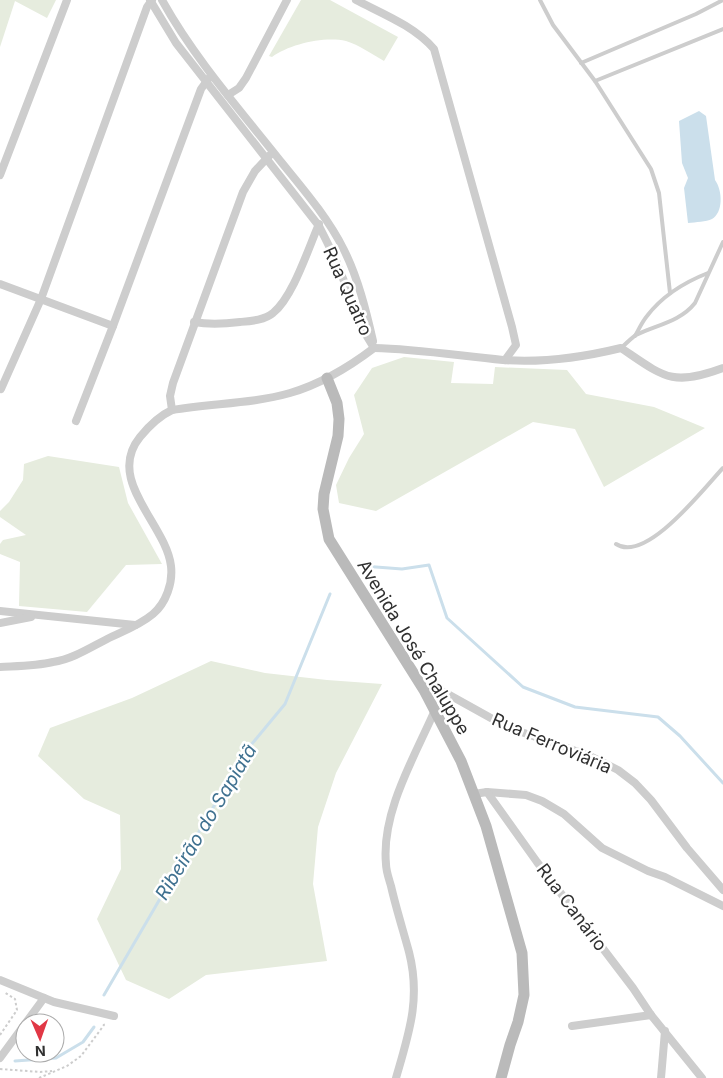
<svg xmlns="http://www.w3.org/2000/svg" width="723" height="1078" viewBox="0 0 723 1078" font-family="Inter,sans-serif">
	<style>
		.green { fill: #e6ecde }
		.water { fill: #cbdfeb }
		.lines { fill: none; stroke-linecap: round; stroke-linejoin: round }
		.stream { stroke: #cbdfeb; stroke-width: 3 }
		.path { stroke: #cdcdcd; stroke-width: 2; stroke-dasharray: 2.5 2.5; stroke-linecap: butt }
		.lane { stroke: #cdcdcd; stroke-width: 4 }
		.street { stroke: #cdcdcd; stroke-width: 8 }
		.secondary { stroke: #bababa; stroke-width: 11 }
		.labels { text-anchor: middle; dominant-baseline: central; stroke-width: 5; stroke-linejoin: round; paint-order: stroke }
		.street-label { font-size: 18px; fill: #303030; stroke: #fff }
		.water-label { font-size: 19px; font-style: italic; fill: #3f7190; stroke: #fff }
	</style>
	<rect width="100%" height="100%" fill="#fff"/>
	<!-- green -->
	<g class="green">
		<path d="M0,0H56L47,18L15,1L0,47Z"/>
		<path d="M301,0H330L398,37L384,61C372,54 359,45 346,41C324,36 290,44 272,57L269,56Z"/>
		<path d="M404,357L454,362L451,383L493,384L495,367L567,370L586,394L654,407L705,428L604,487L575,429L533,422L376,511L339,503L336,485L349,458L364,434L354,395L372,368Z"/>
		<path d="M48,456L119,467L128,503L162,564L126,565L87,612L19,606L20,562L0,554V544L3,540L26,535L0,517V511L9,502L23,480L24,464Z"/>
		<path d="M211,661L265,673L327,680L382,684L336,773L318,827L313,884L327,961L206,975L169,999L126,980L97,919L121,869L120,815L84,799L38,756L50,728L132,698Z"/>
	</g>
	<!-- water -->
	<path class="water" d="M699,111L706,116L715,180C723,191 723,213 712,219C706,222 696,222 688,223L684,188L688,178L682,163L679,121Z"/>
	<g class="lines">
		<!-- stream -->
		<g class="stream">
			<path d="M363,566L402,569L429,565L447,618L523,687L575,707L658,717L680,736L723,783"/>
			<path d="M104,995L246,751L285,704L330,594"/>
			<path d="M15,1061L56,1058L83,1042L94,1027"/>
		</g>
		<!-- path -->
		<g class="path">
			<path d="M0,1035L17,1010L15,999L4,992"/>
			<path d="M0,1069L40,1072L52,1071"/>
			<path d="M39,1078L67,1066L81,1056L104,1025L103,1022"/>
		</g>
		<!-- lane -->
		<g class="lane">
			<path d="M540,0L553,25L595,81L651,169L659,193L670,293"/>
			<path d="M581,63L696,14L723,0"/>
			<path d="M595,81L723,29"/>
			<path d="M635,336C639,329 642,322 647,316C663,295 685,282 708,273"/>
			<path d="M621,348C626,344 631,338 636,335C656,325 680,322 695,303L723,242"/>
			<path d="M616,544C646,564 705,487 723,468"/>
		</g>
		<!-- street -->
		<g class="street">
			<path d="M150,0L176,43L319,226L335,258L363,330L374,348"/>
			<path d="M162,0C194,58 241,111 282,163C304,190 328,218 344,250C358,278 366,310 373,341"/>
			<path d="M356,0C383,14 414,26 434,49L512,327L516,345L505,360"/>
			<path d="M228,95L239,88L246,78L287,0"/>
			<path d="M0,175L67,0"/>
			<path d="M0,284L113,326"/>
			<path d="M194,322C210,325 224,324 240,322C251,321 265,320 273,313C293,297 308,249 319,224"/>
			<path d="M374,348C418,349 460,356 503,360C542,363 584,357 621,348C664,377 672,387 723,368"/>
			<path d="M1,389L41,299L147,7L152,0"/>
			<path d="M172,410L170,396L173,383L243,192L255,171L270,155"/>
			<path d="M76,421L113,326L201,89L209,78"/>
			<path d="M0,611L135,625"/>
			<path d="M0,623L31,617"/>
			<path d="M0,667C18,666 36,666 53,662C73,659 91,647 109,638C124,631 140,625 153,614C166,603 173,583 171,566C166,524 105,480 140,437C149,426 159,416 172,410C211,403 252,404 290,393C321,384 349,367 374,348"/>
			<path d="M424,690L431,689L444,692L507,727L590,756L618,770L635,783L651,800L687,848L723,890"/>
			<path d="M487,792L526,795L542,801L564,814L602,848L648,871L665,877L723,906"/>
			<path d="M474,794L487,792L537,862L633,988L651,1015L702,1078"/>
			<path d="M0,980L54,1002L114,1016"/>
			<path d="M572,1026L651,1015"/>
			<path d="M0,1058L44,998"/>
			<path d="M396,1078C409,1033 421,999 409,952C403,930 396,908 391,886C389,879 386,871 386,864C381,812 415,756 435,710"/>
			<path d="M661,1078L665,1031"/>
		</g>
		<!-- secondary -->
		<path class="secondary" d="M327,378L337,403L339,419L338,436L324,494L323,509L329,539L424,690L461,761L486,826L522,953L524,995L518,1022L510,1045L501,1078"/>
	</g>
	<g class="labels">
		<!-- street labels -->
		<g class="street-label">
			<text transform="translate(348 291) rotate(66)">Rua Quatro</text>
			<text transform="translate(414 647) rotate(59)">Avenida José Chaluppe</text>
			<text transform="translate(552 743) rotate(23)">Rua Ferroviária</text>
			<text transform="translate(572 907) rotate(53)">Rua Canário</text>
		</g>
		<!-- water labels -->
		<g class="water-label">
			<text transform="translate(206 822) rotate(-59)">Ribeirão do Sapiatã</text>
		</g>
	</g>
	<!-- north arrow -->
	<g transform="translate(40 1038) rotate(178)"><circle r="24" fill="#ffffff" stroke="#acacac"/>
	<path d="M0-4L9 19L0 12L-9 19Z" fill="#e13745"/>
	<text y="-8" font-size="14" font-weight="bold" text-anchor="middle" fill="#303030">N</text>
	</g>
</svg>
